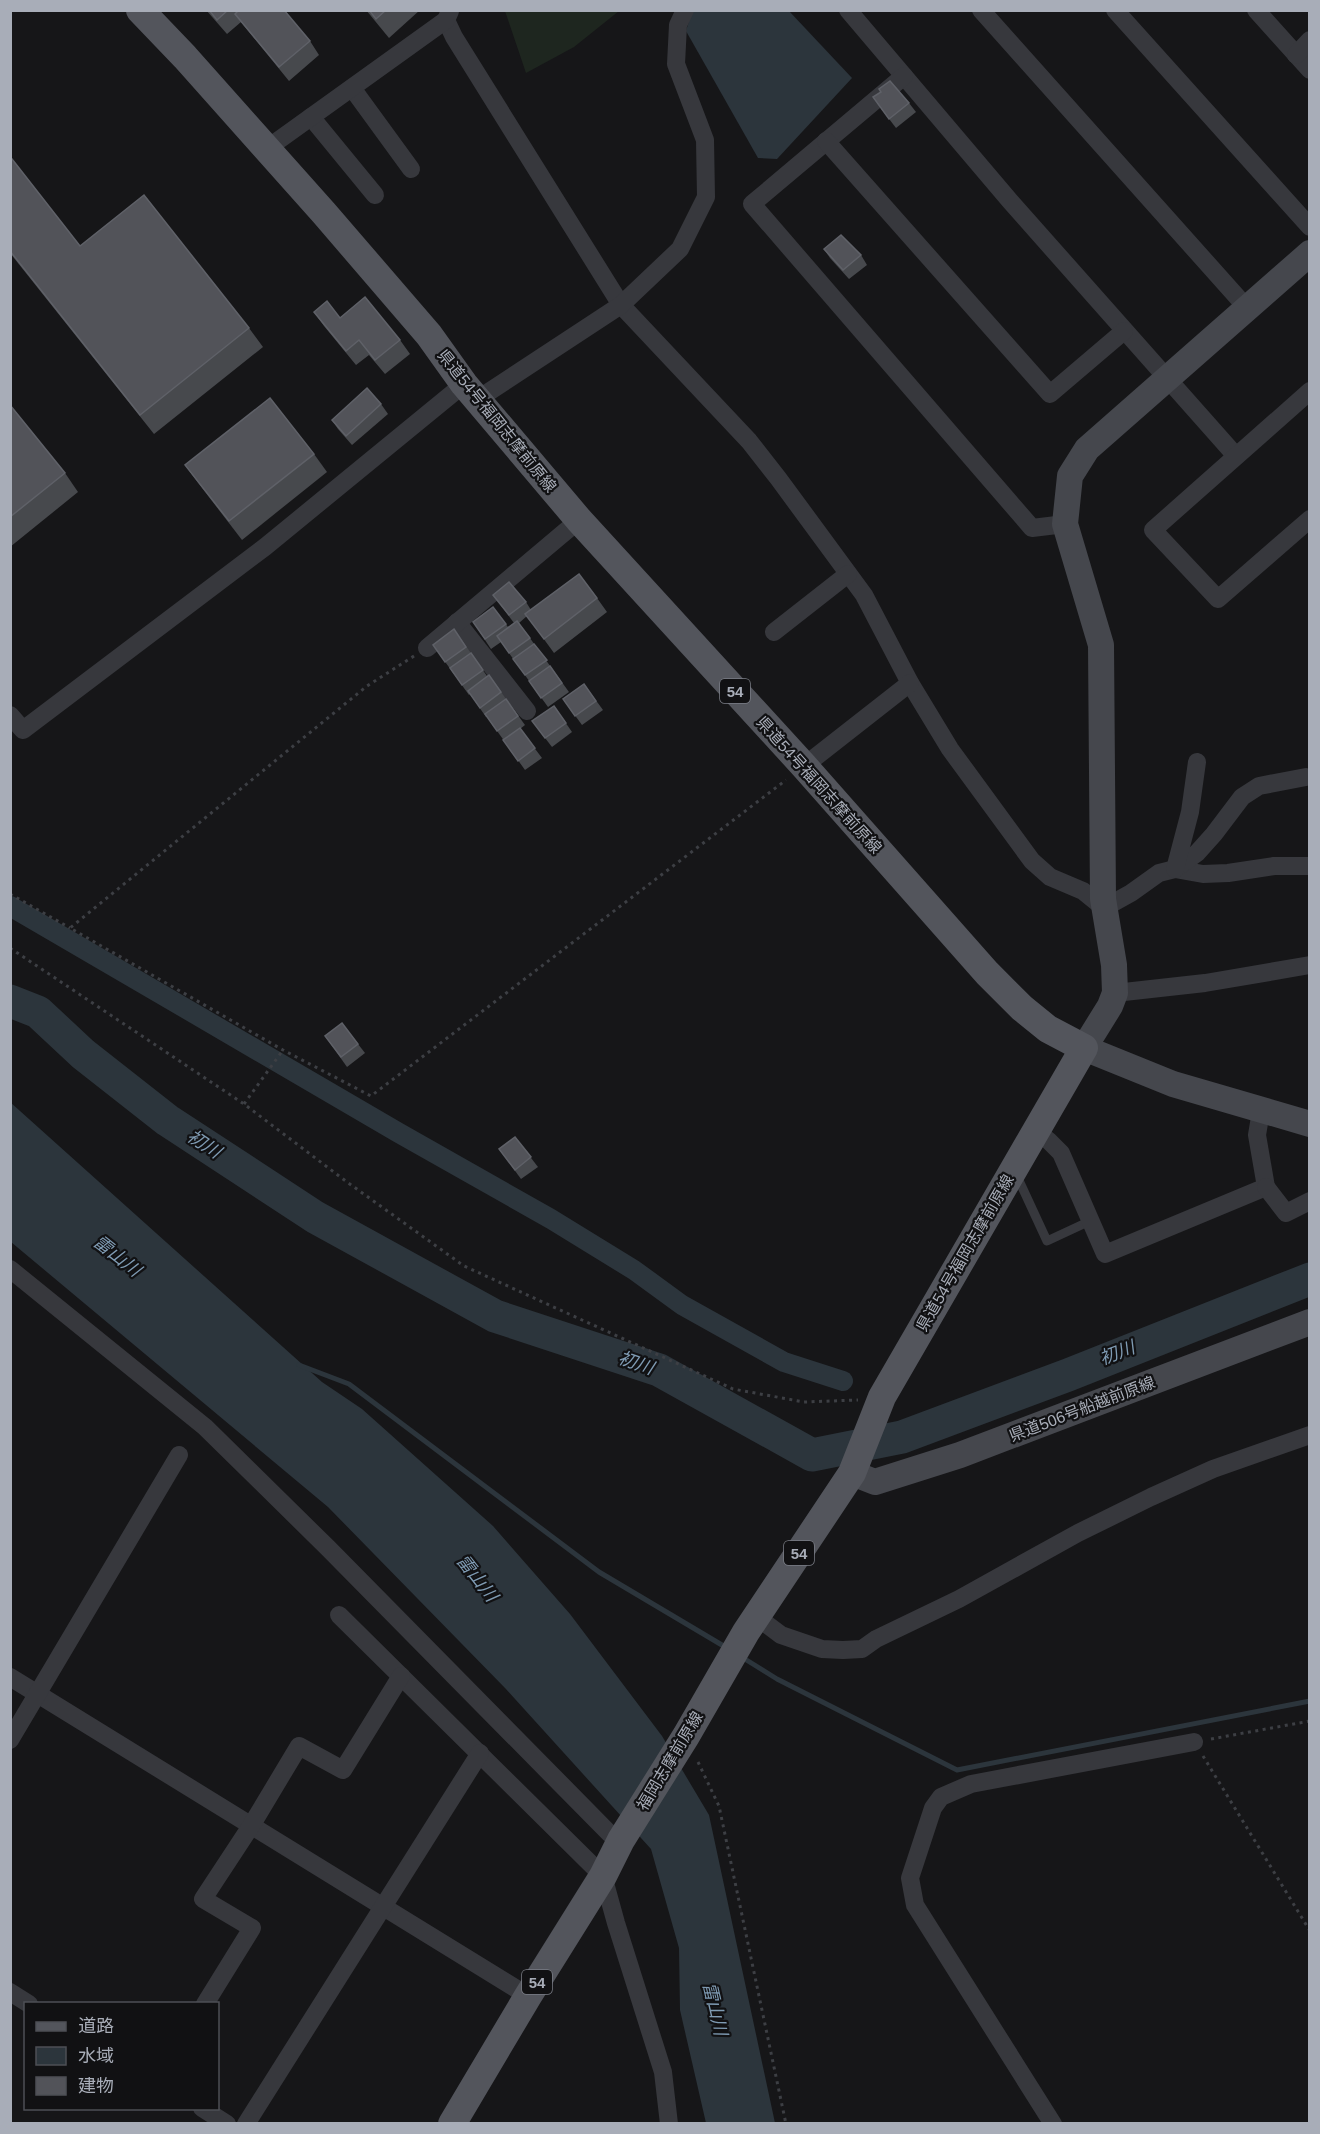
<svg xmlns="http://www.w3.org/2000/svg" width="1320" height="2134" viewBox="0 0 1320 2134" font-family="Arial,'Noto Sans JP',sans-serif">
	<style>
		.green { fill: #1e261f }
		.water { fill: #2c353c }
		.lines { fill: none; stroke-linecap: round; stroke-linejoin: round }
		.stream { stroke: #2c353c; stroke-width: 5 }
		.canal { stroke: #2c353c; stroke-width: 20 }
		.river { stroke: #2c353c; stroke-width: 33 }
		.path { stroke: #3d3f44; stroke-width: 3; stroke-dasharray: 3 4.5; stroke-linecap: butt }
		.lane { stroke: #37383d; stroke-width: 9 }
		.street { stroke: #37383d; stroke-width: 18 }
		.secondary { stroke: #45474d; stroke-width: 26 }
		.primary { stroke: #53555c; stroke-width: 28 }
		.wall { fill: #47494d }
		.building { fill: #525359; stroke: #5f6168; stroke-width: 1.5 }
		.labels { text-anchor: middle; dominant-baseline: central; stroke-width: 4.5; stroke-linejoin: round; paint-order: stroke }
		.shield { fill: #111113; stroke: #7b7e86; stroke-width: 1.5 }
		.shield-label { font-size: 15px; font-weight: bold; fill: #a8adb8 }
		.street-label { font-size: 16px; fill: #a8adb8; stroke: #111113 }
		.water-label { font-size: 18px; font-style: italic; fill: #7f9bb3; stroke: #111113 }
	</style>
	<rect width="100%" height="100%" fill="#161618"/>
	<!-- green -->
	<path class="green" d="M505,11V10L619,11L574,47L526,73Z"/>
	<!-- water -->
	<g class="water">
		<path d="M692,11H789L852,78L777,159L758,158L686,31Z"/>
		<path d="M10,1102L322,1382L362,1409L493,1526L570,1614L662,1736L709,1815L775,2123H706L680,2010L679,1948L651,1849L505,1688L328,1507L11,1242Z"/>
	</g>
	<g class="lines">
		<!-- stream -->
		<g class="stream">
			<path d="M299,1365L349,1384L599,1572L727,1648"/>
			<path d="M740,1656L777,1679L957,1770L1310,1701"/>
		</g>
		<!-- canal -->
		<path class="canal" d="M10,906L399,1133L551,1219L634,1270L682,1305L784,1362L843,1381"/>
		<!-- river -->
		<path class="river" d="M10,1001L38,1012L83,1054L167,1120L315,1217L495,1316L659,1370L812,1455L902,1437L1068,1375L1310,1279"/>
		<!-- path -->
		<g class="path">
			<path d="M414,656L367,686L70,928L283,1050L371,1096L786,780"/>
			<path d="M10,894L70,928"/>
			<path d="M10,948L244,1104L347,1182L464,1266L733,1389L804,1402L858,1400"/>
			<path d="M244,1104L283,1050"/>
			<path d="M1211,1739L1310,1721"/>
			<path d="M1203,1756L1310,1931"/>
			<path d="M698,1762L719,1806L786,2124"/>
		</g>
		<!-- lane -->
		<path class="lane" d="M1016,1174L1047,1241L1090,1221"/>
		<!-- street -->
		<g class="street">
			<path d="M848,10L1010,201L1236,456"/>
			<path d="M981,10L1247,308"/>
			<path d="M1115,10L1310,227"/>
			<path d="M1256,10L1310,70"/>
			<path d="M446,20L454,37L621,305L749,441L778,478L864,595L910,683L950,749L1032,861L1050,877L1083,891L1104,908L1131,893L1159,873L1175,869L1203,874L1228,873L1274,866H1310"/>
			<path d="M1296,55L1310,40"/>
			<path d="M904,76L752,204L1032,528L1065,524"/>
			<path d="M352,88L411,169"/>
			<path d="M311,117L375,195"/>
			<path d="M826,141L1050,394L1124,331"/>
			<path d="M265,150L446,20L450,11"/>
			<path d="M1310,391L1153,530L1218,599L1310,519"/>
			<path d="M478,399L621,305L680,249L706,197L705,140L676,64L678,25L685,10"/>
			<path d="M457,622L527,711"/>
			<path d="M774,632L848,574"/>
			<path d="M427,648L579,520"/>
			<path d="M10,715L23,730L265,547L464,384"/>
			<path d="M804,766L910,683"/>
			<path d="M1175,869L1197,853L1214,834L1242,797L1259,786L1306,777"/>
			<path d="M1175,869L1190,812L1197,762"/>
			<path d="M1115,993L1205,983L1310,965"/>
			<path d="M1035,1130L1049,1141L1061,1153L1105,1254L1266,1187L1257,1135L1261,1111"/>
			<path d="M1266,1187L1286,1213L1310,1201"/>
			<path d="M10,1269L205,1427L328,1548L610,1834L621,1840"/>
			<path d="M339,1615L603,1876L616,1923L663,2072L669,2124"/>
			<path d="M757,1617L781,1635L822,1649L843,1650L862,1649L876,1639L959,1599L1078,1533L1151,1497L1213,1469L1310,1435"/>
			<path d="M10,1677L528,1996"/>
			<path d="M10,1740L179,1455"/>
			<path d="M10,1992L29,2004"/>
			<path d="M205,2004L252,1928L203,1899L251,1826L299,1746L343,1770L401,1676"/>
			<path d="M202,2108L227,2124"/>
			<path d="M246,2124L480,1753"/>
			<path d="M1053,2124L915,1905L910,1878L933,1808L941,1797L971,1784L1194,1742"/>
		</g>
		<!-- secondary -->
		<g class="secondary">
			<path d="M1310,253L1087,449L1070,476L1065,524L1101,645L1103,899L1114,965L1115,993L1110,1006L1084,1048L1173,1084L1310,1124"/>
			<path d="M852,1473L875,1482L960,1455L1310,1322"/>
		</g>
		<!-- primary -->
		<path class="primary" d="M140,10L185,57L324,213L429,335L464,384L579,520L804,766L987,973L1022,1008L1048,1029L1084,1048L882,1397L852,1473L746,1632L686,1736L621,1840L603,1876L528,1996L452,2124"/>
	</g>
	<!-- wall -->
	<g class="wall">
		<path d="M206,10H284L310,41L319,55L289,81L241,22L227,34Z"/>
		<path d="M366,10H420L389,38Z"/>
		<path d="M881,92L909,103L916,112L896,128L880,107Z"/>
		<path d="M10,160L80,246L249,328L263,347L154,434L10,253Z"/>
		<path d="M824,249L861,255L867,265L849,279L830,258Z"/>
		<path d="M314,312L340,318L400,340L410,354L385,374L369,355L356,365L324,326Z"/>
		<path d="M381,404L388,414L352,445L338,429L332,420Z"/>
		<path d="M10,405L65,473L78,492L10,547Z"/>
		<path d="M314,454L327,472L242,540L199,484L185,465Z"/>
		<path d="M493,595L526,602L531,610L597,598L607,612L554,653L527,616L519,623L569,692L548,707L501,642L491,649L473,622L493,607L508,627L514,623Z"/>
		<path d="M454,629L487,676L489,675L525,725L520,729L542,758L525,770L487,717H486L470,694L469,695L433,645Z"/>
		<path d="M584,684L603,710L582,725L563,699Z"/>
		<path d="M554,706L572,732L552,747L532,721Z"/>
		<path d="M325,1036L358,1044L365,1053L347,1067Z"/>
		<path d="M515,1137L538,1167L521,1179L499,1149Z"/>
	</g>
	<!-- building -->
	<g class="building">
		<path d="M209,10H228L217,20Z"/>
		<path d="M239,10H284L310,41L279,67L235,14Z"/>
		<path d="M369,10H386L376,19Z"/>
		<path d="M890,81L909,103L889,119L873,97L881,92L879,89Z"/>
		<path d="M12,159L80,246L144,195L249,328L140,415L10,251V160Z"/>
		<path d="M841,235L861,255L843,270L824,249Z"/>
		<path d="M365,297L400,340L375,360L359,340L346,351L314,312L327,301L340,318Z"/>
		<path d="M367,388L381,404L346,436L332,420Z"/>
		<path d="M270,398L314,454L229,521L185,465Z"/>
		<path d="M10,405L65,473L10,517Z"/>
		<path d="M579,574L597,598L544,639L525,614Z"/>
		<path d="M509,582L526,602L509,615L493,595Z"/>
		<path d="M493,607L506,624L485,639L473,622Z"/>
		<path d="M517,621L530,638L509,653L497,636Z"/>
		<path d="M454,629L466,647L445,662L433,645Z"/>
		<path d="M534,644L547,660L525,675L513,659Z"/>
		<path d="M471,653L483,670L462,685L450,668Z"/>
		<path d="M550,666L562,683L541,698L529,681Z"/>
		<path d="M489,675L501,692L480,708L468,691Z"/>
		<path d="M584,684L596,701L575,716L563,699Z"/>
		<path d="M506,699L518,716L497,731L485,714Z"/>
		<path d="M554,706L566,723L545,738L532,721Z"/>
		<path d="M520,728L535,748L518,761L503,740Z"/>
		<path d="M342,1023L358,1044L341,1057L325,1036Z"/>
		<path d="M515,1137L531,1157L515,1170L499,1149Z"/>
	</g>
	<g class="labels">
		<!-- shield labels -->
		<g class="shield">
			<rect x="720" y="679" width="30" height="24" rx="4.5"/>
			<rect x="784" y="1541" width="30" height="24" rx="4.5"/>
			<rect x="522" y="1970" width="30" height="24" rx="4.5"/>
		</g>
		<g class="shield-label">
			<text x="735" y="691">54</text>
			<text x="799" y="1553">54</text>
			<text x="537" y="1982">54</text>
		</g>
		<!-- street labels -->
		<g class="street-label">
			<text transform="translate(497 421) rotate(51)">県道54号福岡志摩前原線</text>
			<text transform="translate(819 785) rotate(48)">県道54号福岡志摩前原線</text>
			<text transform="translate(965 1253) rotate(-60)">県道54号福岡志摩前原線</text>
			<text transform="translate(1082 1409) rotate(-21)">県道506号船越前原線</text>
			<text transform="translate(670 1761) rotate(-59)">福岡志摩前原線</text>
		</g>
		<!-- water labels -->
		<g class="water-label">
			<text transform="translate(204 1144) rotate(33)">初川</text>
			<text transform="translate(117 1256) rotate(38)">雷山川</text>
			<text transform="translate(1117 1353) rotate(-21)">初川</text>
			<text transform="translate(636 1363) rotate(19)">初川</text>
			<text transform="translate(477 1578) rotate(52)">雷山川</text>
			<text transform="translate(715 2009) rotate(77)">雷山川</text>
		</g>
	</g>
	<!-- border -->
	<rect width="1320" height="2134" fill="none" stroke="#a8adb8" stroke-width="24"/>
	<!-- legend -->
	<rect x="24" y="2002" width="195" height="108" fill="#111113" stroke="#4d4f55" stroke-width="1.5"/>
	<rect x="36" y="2022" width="30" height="9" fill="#53555c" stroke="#4d4f55" stroke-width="1.5"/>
	<text x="78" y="2032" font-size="18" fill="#a8adb8">道路</text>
	<rect x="36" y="2047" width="30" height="18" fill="#2c353c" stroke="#4d4f55" stroke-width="1.5"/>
	<text x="78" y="2062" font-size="18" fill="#a8adb8">水域</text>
	<rect x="36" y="2077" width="30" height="18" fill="#525359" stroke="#4d4f55" stroke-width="1.5"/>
	<text x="78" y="2092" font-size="18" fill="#a8adb8">建物</text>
</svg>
